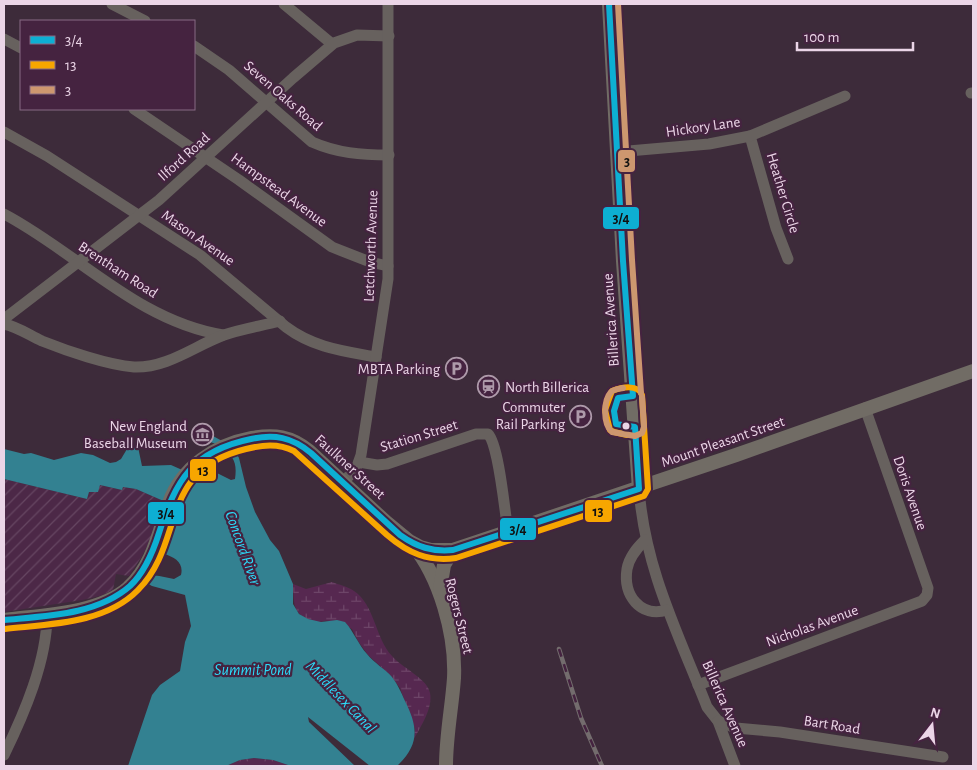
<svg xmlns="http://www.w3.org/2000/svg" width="977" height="770" viewBox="0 0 977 770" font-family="'Alegreya Sans',sans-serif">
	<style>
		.industrial { fill: url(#industrial-furrows) }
		.wetland { fill: url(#wetland-marsh) }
		.park { fill: url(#park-crowns) }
		.water { fill: #338191 }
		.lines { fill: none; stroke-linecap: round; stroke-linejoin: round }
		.minor { stroke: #67615e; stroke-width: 11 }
		.major { stroke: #716c65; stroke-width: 14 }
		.rail-casing { stroke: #736c6d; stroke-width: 4.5 }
		.rail { stroke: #452340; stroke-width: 2.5; stroke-dasharray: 8; stroke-linecap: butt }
		.bus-1-casing { stroke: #452340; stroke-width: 10 }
		.bus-2-casing { stroke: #452340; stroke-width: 10 }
		.bus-3-casing { stroke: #452340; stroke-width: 10 }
		.bus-1 { stroke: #0dafd3; stroke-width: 6 }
		.bus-2 { stroke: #f7a600; stroke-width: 6 }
		.bus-3 { stroke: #cd976f; stroke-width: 6 }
		.bus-dot { fill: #ebd5e7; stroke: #452340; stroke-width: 2 }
		.labels { text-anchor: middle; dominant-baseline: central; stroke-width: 4.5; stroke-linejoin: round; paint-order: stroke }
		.street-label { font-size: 15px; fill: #ebd5e7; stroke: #452340 }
		.poi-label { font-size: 15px; fill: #ebd5e7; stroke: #452340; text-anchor: end }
		.water-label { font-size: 16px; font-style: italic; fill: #2bdcf9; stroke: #452340 }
		.line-badge { stroke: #452340; stroke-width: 2 }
		.pale-badge-label { font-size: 14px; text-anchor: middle; font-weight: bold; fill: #111 }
	</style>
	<defs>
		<pattern id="industrial-furrows" width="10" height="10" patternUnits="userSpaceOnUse" patternTransform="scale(1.25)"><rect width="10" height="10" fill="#4c2847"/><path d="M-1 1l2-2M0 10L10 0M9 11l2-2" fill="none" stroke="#664662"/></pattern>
		<pattern id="wetland-marsh" width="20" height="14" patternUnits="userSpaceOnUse" patternTransform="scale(1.25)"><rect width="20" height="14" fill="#562850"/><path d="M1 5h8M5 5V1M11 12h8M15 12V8" fill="none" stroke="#6e4669"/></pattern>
		<pattern id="park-crowns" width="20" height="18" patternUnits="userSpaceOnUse" patternTransform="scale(1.25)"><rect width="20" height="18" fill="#562850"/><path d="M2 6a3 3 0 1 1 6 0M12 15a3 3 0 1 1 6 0" fill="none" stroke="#6e4669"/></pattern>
	</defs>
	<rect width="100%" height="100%" fill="#3d2b3a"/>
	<!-- industrial -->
	<path class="industrial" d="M4,479L87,499L89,491L100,485L122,490L123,487L136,489L162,500L152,537L142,556L129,576L116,574L113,590L100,596L82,600L4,612Z"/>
	<!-- wetland -->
	<path class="wetland" d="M332,582C339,585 347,586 354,591C375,605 375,638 392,656C401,667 428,679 430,693C433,708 421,726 414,739L415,729L400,688L391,676L368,655L358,641L352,629C345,626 337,622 329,621C325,620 322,622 318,622C292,617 294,605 293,584L306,589Z"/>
	<!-- park -->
	<path class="park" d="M254,758L273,760L291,766H226L240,760Z"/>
	<!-- water -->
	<path class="water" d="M213,436L233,447L239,458L246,487L255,512L270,540L279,551L293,584V604L299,614L308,619L321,622L337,620L345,622C354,632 358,644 367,654C374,663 385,669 392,677C398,685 401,692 405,701C418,727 420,744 397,766H370L308,717L309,722L355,766H291L273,760L254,758L240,760L226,766H128L152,695L160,685L180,671L185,642L191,626L185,595L152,586L143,581C150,571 163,577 174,579L181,575C184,563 175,557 164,554L175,514L173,509L180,506L179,504L175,506L136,489L123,487L122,490L100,485L98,492H89L87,499L4,479V449L24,454L31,453L54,460L81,453L93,455L110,463L116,462L121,459L127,449L138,447L142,466L171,465L189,473L201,472L217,473L231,480L235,479C237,464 235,456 220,447C215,444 211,441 206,442L204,439Z"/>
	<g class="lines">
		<!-- minor -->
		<g class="minor">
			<path d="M112,4L145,21"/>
			<path d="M284,4L332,44"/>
			<path d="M4,39L21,48"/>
			<path d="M194,46L229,70L312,142C337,153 361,155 389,155"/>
			<path d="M971,93H973"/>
			<path d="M134,109L239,180L332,247L370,262L388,266"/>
			<path d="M4,132L47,156L200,255L286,327C314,348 344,351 376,357"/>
			<path d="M750,136L776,228L788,259"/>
			<path d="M617,152L709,144L750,136L845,96"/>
			<path d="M4,214C78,253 137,321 223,335"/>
			<path d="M4,319L159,200L293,78L334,43L357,35L389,36"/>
			<path d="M4,324C18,327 29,335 42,341C67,351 108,365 134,367C168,368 194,346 224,335C241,329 261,326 280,321"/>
			<path d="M359,462L377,465L387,464L476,434H488C499,445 505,514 508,532"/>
			<path d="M343,482L356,469L361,455L388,279V4"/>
			<path d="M639,489C645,569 678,633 707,707L718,721L735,766"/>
			<path d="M645,540C637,548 629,557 627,569C623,595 640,618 667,610"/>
			<path d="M698,685L922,601L927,595L928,588L865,408"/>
			<path d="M718,721L736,728L780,732L943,757"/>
			<path d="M4,755C24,714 47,661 47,615"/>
		</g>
		<!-- major -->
		<g class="major">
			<path d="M609,4L623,261L639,489"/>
			<path d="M412,544C440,577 456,635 454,678C452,707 446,736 446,766"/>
			<path d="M440,589L444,565L453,550"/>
			<path d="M4,620C42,615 98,614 128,588C153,565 158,534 169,503C182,467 215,445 252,438C274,434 291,436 309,451L386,522L409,541L420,547L431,550H453L736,455L973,371"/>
		</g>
		<defs>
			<path id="rail" d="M559,649L581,718L602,766"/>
		</defs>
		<!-- rail casing -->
		<use href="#rail" class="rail-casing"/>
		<!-- rail -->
		<use href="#rail" class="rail"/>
		<defs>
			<path id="bus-1" d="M4,620C46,616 97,615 130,586C145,572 153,552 159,533C176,480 192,451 251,439C274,434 292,437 311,453L400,535C417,547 432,552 453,550L639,489L635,427L616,424L614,411L618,398L633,396L623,261L609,4"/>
			<path id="bus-2" d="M5,629C49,624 105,624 138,590C186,542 157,470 246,449C262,445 278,443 294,451L387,535C408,553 428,562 456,558L644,496L648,489L642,395C638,384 622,387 612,391L605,410L610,430L614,432L627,435"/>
			<g id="bus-3">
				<path d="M618,4L632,260L641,393"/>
				<path d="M623,388C619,389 614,389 611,392C603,401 603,424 612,432L635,436L642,433L644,427L642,397"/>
			</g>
		</defs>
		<!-- bus-1 casing -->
		<use href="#bus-1" class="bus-1-casing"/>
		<!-- bus-2 casing -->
		<use href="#bus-2" class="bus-2-casing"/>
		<!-- bus-3 casing -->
		<use href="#bus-3" class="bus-3-casing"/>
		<!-- bus-1 -->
		<use href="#bus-1" class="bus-1"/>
		<!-- bus-2 -->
		<use href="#bus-2" class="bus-2"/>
		<!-- bus-3 -->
		<use href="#bus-3" class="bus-3"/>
	</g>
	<!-- icons -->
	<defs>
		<symbol id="parking-ring" viewBox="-11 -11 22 22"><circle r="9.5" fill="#452340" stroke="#ae9aaa" stroke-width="1.5"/><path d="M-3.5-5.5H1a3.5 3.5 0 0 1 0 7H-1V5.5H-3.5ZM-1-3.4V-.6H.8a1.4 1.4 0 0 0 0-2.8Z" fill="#ae9aaa"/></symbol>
		<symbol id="station-ring" viewBox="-11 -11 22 22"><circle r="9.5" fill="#452340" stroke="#ae9aaa" stroke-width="1.5"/><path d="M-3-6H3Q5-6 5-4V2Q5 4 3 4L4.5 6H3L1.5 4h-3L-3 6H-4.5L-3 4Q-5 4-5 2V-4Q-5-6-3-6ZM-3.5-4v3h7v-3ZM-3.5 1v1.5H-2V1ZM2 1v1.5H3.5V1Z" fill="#ae9aaa"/></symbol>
		<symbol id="museum-ring" viewBox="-11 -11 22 22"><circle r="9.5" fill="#452340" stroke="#ae9aaa" stroke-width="1.5"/><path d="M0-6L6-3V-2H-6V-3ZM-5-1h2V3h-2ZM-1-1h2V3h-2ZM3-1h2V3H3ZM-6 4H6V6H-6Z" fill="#ae9aaa"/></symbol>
	</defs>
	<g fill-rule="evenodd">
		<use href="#parking-ring" x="444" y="356" width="25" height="25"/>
		<use href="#station-ring" x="476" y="374" width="25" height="25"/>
		<use href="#parking-ring" x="568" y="404" width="25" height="25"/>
		<use href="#museum-ring" x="190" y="422" width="25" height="25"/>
	</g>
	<!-- markers -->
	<circle class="bus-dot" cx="626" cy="426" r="4.5"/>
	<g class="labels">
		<!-- street labels -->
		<g class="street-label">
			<text transform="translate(283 96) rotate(41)">Seven Oaks Road</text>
			<text transform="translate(703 127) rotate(-8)">Hickory Lane</text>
			<text transform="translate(184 157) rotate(-42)">Ilford Road</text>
			<text transform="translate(279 190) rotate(36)">Hampstead Avenue</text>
			<text transform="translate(783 193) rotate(73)">Heather Circle</text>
			<text transform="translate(198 238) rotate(35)">Mason Avenue</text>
			<text transform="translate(371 246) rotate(-88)">Letchworth Avenue</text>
			<text transform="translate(118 270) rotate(33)">Brentham Road</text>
			<text transform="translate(611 320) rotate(-94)">Billerica Avenue</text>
			<text transform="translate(419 436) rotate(-17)">Station Street</text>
			<text transform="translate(723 442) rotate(-19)">Mount Pleasant Street</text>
			<text transform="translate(350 467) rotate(42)">Faulkner Street</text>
			<text transform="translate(910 493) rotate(71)">Doris Avenue</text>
			<text transform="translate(459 616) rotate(76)">Rogers Street</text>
			<text transform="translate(812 626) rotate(-20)">Nicholas Avenue</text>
			<text transform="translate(725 704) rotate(66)">Billerica Avenue</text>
			<text transform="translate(832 725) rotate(9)">Bart Road</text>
		</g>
		<!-- poi labels -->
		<g class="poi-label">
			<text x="440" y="369">MBTA Parking</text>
			<text x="505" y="387" text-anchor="start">North Billerica</text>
			<text x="565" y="407">Commuter<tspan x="565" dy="17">Rail Parking</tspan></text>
			<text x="187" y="426">New England<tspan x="187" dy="17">Baseball Museum</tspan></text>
		</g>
		<!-- water labels -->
		<g class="water-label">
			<text transform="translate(243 548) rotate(70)">Concord River</text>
			<text x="253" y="670">Summit Pond</text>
			<text transform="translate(341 697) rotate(46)">Middlesex Canal</text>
		</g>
	</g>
	<g class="line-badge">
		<rect x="617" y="149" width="19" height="24" rx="5" fill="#cd976f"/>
		<rect x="602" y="206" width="38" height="24" rx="5" fill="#0dafd3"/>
		<rect x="189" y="458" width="28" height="24" rx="5" fill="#f7a600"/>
		<rect x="584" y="499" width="29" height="24" rx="5" fill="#f7a600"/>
		<rect x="147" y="501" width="38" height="24" rx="5" fill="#0dafd3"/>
		<rect x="499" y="517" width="38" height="24" rx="5" fill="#0dafd3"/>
	</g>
	<g class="pale-badge-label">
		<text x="627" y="166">3</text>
		<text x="621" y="223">3/4</text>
		<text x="203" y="475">13</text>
		<text x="598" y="516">13</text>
		<text x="166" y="518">3/4</text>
		<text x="518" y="534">3/4</text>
	</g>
	<!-- border -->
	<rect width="977" height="770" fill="none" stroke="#ebd5e7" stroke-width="10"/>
	<!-- legend -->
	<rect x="20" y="20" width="175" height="90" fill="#452340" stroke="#876a83"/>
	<rect x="30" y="36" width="25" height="8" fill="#0dafd3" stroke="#876a83"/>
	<text x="65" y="45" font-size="15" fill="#ebd5e7">3/4</text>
	<rect x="30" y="61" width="25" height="8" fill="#f7a600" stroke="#876a83"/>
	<text x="65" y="70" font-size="15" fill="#ebd5e7">13</text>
	<rect x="30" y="86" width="25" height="8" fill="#cd976f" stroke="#876a83"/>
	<text x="65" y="95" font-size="15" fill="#ebd5e7">3</text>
	<!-- north arrow -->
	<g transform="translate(932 725) rotate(16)" stroke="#452340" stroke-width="4" paint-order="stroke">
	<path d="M0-4L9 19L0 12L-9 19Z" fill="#ebd5e7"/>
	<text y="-8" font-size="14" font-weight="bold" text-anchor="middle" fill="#ebd5e7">N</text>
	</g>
	<!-- scale -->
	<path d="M797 42v8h116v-8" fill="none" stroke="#ebd5e7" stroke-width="2.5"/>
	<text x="804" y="42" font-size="15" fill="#ebd5e7" stroke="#452340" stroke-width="4" paint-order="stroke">100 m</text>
</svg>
